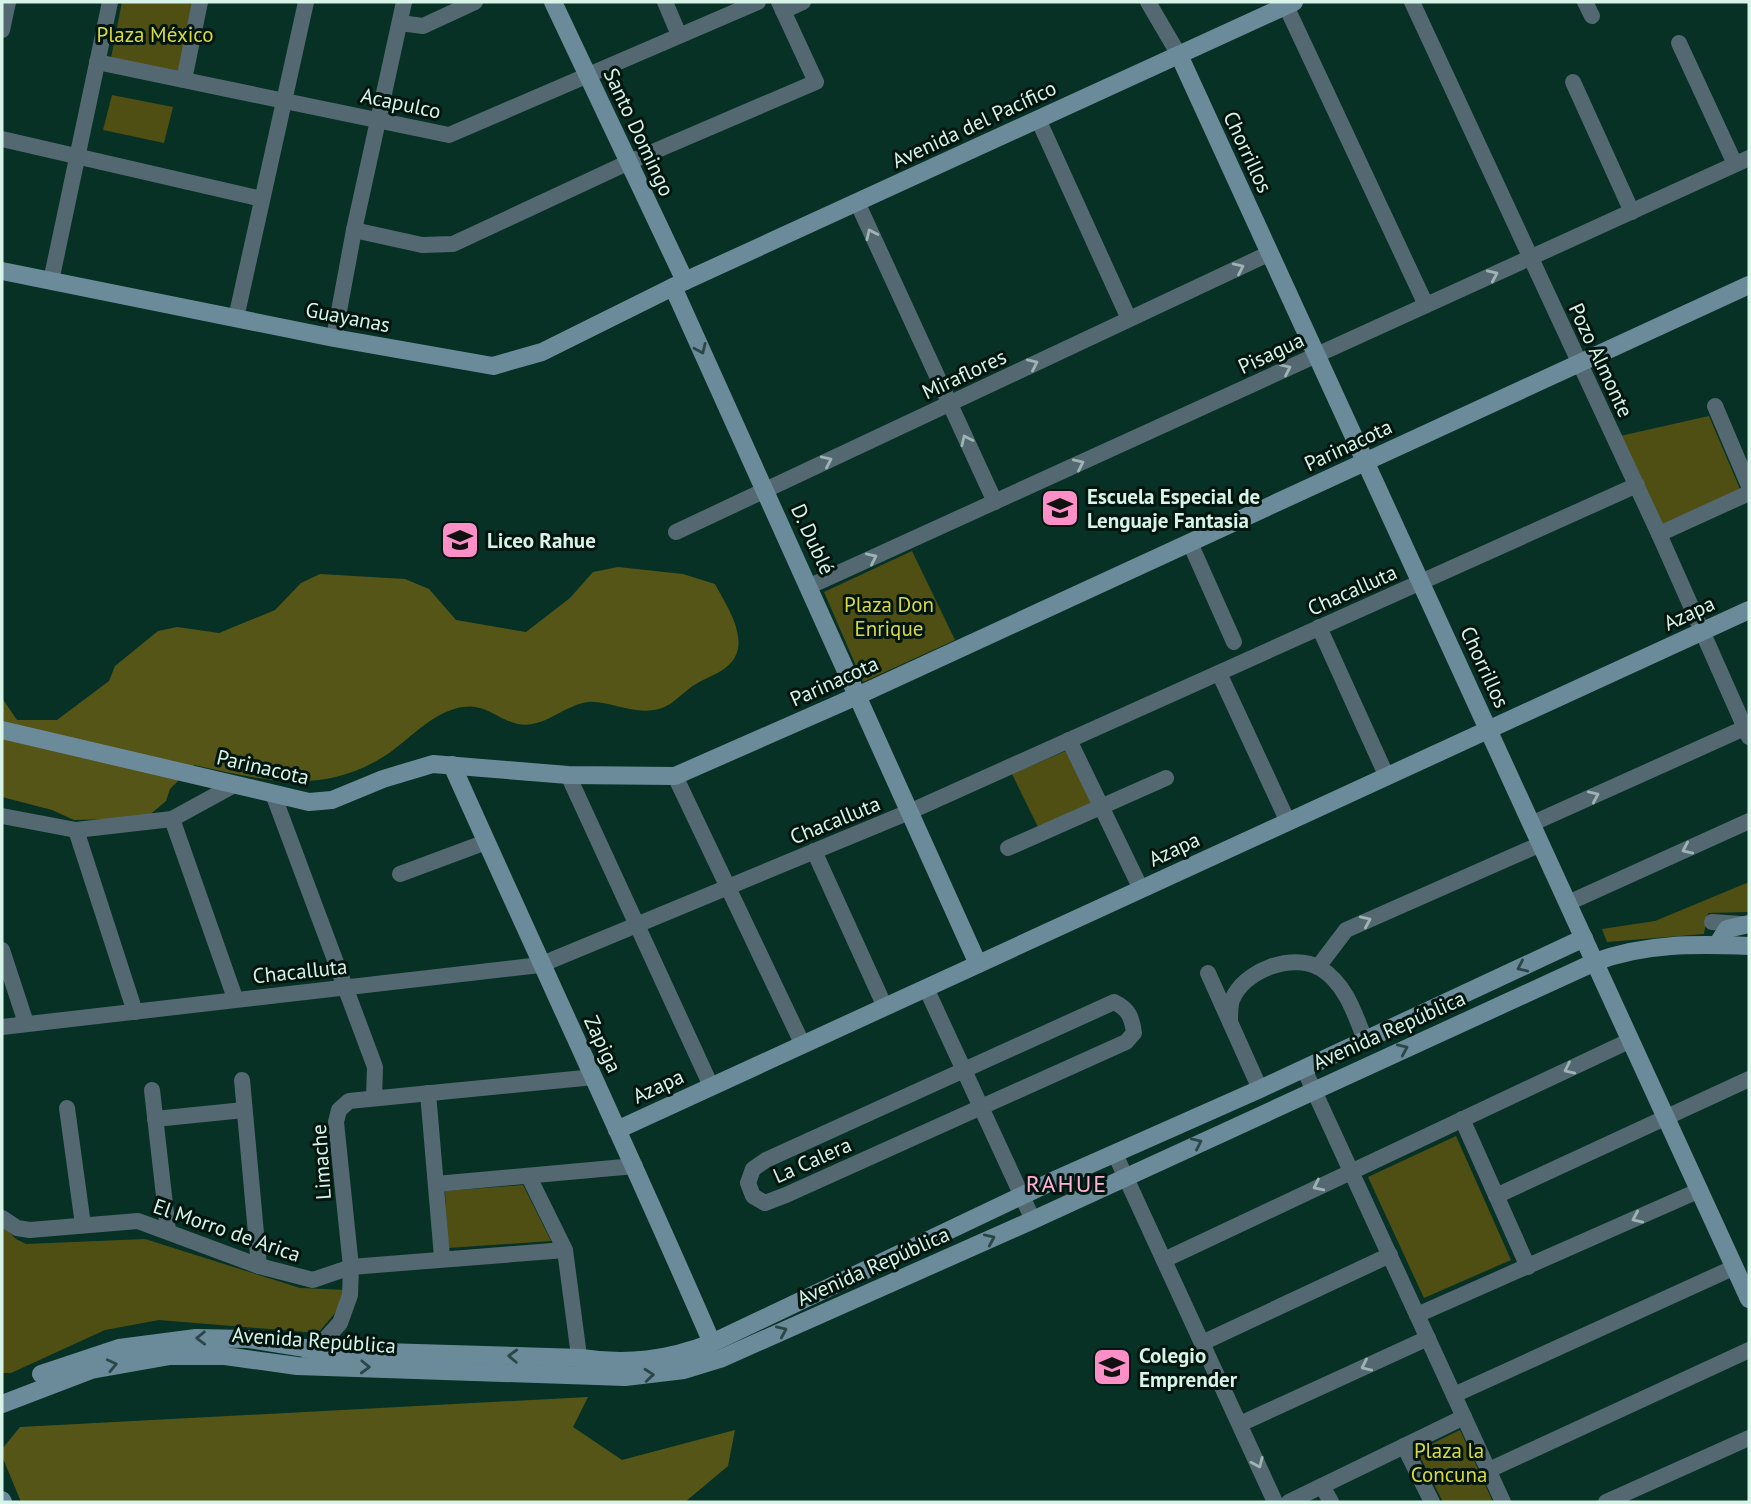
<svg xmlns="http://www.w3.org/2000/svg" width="1751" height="1504" viewBox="0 0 1751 1504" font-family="'PT Sans',sans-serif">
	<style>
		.green { fill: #4f4f14 }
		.forest { fill: #555517 }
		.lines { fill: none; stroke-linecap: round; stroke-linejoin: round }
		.street { stroke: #546872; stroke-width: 16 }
		.secondary { stroke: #6b8b9b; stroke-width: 18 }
		.oneway { stroke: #9db4b3 }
		.oneway2 { stroke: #2c4547 }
		.labels { text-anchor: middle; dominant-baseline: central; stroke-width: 6; stroke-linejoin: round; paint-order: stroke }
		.park-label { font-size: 21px; fill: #dad941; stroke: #02160f }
		.street-label { font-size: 21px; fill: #d8f3e8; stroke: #02160f }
		.poi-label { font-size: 21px; font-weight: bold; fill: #d8f3e8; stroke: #02160f; text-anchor: start }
		.quarter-label { font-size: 24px; letter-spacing: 2px; fill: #fdb1d6; stroke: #02160f }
	</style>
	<rect width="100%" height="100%" fill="#063124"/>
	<!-- green -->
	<g class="green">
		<path d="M122,2H193L180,72L111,58Z"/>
		<path d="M112,95L173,107L164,143L103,130Z"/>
		<path d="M1709,416L1740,489L1662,524L1620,436Z"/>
		<path d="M912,551L955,640L863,682L824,592Z"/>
		<path d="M1068,750L1094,805L1039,829L1012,774Z"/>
		<path d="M1749,882V912L1708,913L1704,934L1607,942L1602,929L1655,921Z"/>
		<path d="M1456,1136L1511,1260L1424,1298L1368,1177Z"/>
		<path d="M523,1185L551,1241L448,1248L445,1191Z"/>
		<path d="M2,1225L16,1239L26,1244L145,1239L300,1288L347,1290L335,1313L318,1333L159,1320L105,1330L11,1373H2Z"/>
		<path d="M1460,1430L1493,1502H1443L1417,1451Z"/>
	</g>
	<!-- forest -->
	<g class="forest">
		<path d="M618,567L683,574L715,584C727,607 756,647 724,669C716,675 705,678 696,684C685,690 674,704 662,708C636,717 609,700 588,702C564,705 544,729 518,724C498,720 486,703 463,707C437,710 412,736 392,751C327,797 265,781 194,765L170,789L166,801L146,818L74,820L52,810L2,797V698L17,720H57L109,681L115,666L158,631L177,627L219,633L275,610L301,583L320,574L405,579L429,589L456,620L526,632L570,598L593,572Z"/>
		<path d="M588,1397L573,1427L622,1460L735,1430L728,1466L685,1502H21L2,1456V1449L20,1427Z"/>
	</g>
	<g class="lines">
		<!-- street -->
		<g class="street">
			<path d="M665,2L679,35"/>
			<path d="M1148,2L1179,55"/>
			<path d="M1412,2L1659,534L1749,737"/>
			<path d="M1585,2L1592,16"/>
			<path d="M1286,6L1426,305"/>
			<path d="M783,11L803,2"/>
			<path d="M400,23L423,26L475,2"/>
			<path d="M2,30L8,2"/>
			<path d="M1679,43L1735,164"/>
			<path d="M97,62L449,135L758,2"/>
			<path d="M184,80L200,2"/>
			<path d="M1573,82L1632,212"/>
			<path d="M1038,119L1129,319"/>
			<path d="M2,139L262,199"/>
			<path d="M857,202L995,502"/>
			<path d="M354,230L422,245L453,244L627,163L816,82L779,2"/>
			<path d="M51,281L110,2"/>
			<path d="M236,318L306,2"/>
			<path d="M334,338L354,230L404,2"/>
			<path d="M1715,406L1749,486"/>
			<path d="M676,532L1270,253"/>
			<path d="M1659,534L1749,493"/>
			<path d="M1190,543L1234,642"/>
			<path d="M810,586L1749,158"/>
			<path d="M1319,627L1387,777"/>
			<path d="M1219,673L1288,822"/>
			<path d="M1069,740L1141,889"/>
			<path d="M568,775L711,1086"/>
			<path d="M675,776L802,1043"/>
			<path d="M273,794L375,1067L374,1098"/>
			<path d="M2,816L76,830L172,819L236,784"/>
			<path d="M172,819L235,998"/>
			<path d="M1531,824L1749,726"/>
			<path d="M76,830L135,1012"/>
			<path d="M1008,848L1166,778"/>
			<path d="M814,851L885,1007"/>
			<path d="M400,874L486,842"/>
			<path d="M1568,903L1749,821"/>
			<path d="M1712,922L1741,924"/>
			<path d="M2,950L26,1023"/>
			<path d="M1318,967L1346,930L1541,844"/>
			<path d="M1208,973L1260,1089"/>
			<path d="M926,988L1033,1220"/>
			<path d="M1114,1002C1129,1009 1132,1018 1134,1033L1126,1042L786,1195L765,1203L753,1196L748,1183L753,1169L766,1160Z"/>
			<path d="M1230,1022C1230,1016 1230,1006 1232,1000C1243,971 1292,952 1320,968C1346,984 1355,1014 1365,1040"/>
			<path d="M2,1027L540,965L909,812L1637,485"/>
			<path d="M1304,1069L1503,1502"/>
			<path d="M242,1080L259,1266"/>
			<path d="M152,1090L168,1231"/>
			<path d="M428,1093L442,1257"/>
			<path d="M67,1108L83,1225"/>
			<path d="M155,1119L244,1110"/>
			<path d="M1462,1119L1528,1267"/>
			<path d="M1115,1154L1275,1502"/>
			<path d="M529,1177L565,1250L581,1371"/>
			<path d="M436,1184L635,1166"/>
			<path d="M1496,1196L1749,1079"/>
			<path d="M2,1218L17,1228L30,1230L138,1221L259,1266L313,1280L351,1267L565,1250"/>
			<path d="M1164,1260L1631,1040"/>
			<path d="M1417,1315L1700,1190"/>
			<path d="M1202,1343L1390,1255"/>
			<path d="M310,1356L340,1323L350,1295L351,1267L336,1122L339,1110L349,1101L594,1077"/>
			<path d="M1454,1395L1735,1267"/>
			<path d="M1240,1424L1428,1338"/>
			<path d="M1404,1446L1432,1502"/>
			<path d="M1489,1470L1749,1350"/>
			<path d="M1322,1486L1331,1502"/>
			<path d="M1289,1502L1464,1417"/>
			<path d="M1606,1502L1749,1438"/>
		</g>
		<!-- secondary -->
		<g class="secondary">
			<path d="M553,2L685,281"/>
			<path d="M1179,55L1749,1299"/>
			<path d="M2,271L334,338L493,366L542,352L685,281L1294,2"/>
			<path d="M673,287L978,964"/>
			<path d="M2,730L309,802L332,800L383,779L433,764L568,775L675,776L857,696L1749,285"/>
			<path d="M452,765C538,958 628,1149 712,1343"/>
			<path d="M1717,945L1727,929L1749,924"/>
			<path d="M617,1130L1749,610"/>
			<path d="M41,1374L119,1348L196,1338L249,1339L317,1350L581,1358C627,1365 668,1360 712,1343L1057,1179L1260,1089L1584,938"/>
			<path d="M2,1404L91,1370L170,1356H225L297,1366L625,1377L684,1370L720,1359L1033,1220L1595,962C1645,943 1696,944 1749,946"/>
			<path d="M2,1500L3,1502"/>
		</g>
	</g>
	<!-- one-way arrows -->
	<defs><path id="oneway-chevron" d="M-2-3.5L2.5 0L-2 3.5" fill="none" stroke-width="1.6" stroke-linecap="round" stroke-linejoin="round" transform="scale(1.75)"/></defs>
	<g class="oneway">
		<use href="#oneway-chevron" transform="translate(871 234) rotate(-115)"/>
		<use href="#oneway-chevron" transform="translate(1239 268) rotate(-25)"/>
		<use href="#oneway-chevron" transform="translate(1493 275) rotate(-24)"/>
		<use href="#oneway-chevron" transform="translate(1033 364) rotate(-25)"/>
		<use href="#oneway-chevron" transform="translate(1286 369) rotate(-25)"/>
		<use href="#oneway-chevron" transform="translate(966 440) rotate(-115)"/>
		<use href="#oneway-chevron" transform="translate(827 461) rotate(-25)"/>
		<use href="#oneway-chevron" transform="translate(1079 464) rotate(-25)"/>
		<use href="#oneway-chevron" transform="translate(872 558) rotate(-25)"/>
		<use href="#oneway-chevron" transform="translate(1594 796) rotate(-24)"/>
		<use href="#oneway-chevron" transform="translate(1687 849) rotate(156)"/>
		<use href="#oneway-chevron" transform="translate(1366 921) rotate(-24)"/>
		<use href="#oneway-chevron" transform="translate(1569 1069) rotate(155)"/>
		<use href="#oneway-chevron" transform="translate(1318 1186) rotate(154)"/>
		<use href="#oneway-chevron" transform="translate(1637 1218) rotate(156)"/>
		<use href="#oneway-chevron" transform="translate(1366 1366) rotate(155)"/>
		<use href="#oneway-chevron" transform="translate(1258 1463) rotate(66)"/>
	</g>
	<g class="oneway2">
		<use href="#oneway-chevron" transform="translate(701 349) rotate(66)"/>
		<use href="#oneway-chevron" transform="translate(1522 967) rotate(155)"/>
		<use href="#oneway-chevron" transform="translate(1403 1049) rotate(-24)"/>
		<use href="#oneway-chevron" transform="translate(1197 1143) rotate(-25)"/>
		<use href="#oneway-chevron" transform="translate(990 1239) rotate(-24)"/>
		<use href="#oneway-chevron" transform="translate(782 1331) rotate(-24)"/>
		<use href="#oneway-chevron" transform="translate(201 1338) rotate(179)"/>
		<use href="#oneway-chevron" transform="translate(513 1356) rotate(-178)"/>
		<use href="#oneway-chevron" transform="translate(112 1365) rotate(-12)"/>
		<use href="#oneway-chevron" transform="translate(365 1367) rotate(2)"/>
		<use href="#oneway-chevron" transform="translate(649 1375) rotate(-5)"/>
	</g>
	<!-- icons -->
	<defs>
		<symbol id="school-square" viewBox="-11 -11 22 22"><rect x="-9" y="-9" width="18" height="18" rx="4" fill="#fb8fc6" stroke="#02160f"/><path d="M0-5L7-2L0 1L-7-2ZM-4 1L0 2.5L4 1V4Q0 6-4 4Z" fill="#111"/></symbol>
	</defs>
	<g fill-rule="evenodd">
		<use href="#school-square" x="1038" y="486" width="44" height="44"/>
		<use href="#school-square" x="438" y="518" width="44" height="44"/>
		<use href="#school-square" x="1090" y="1345" width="44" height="44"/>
	</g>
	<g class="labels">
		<!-- park labels -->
		<g class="park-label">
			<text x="155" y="34">Plaza México</text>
			<text x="889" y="604">Plaza Don<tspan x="889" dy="24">Enrique</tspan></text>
			<text x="1449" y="1450">Plaza la<tspan x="1449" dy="24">Concuna</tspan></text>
		</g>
		<!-- street labels -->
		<g class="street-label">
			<text transform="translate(401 103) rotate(12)">Acapulco</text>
			<text transform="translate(974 124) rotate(-25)">Avenida del Pacífico</text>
			<text transform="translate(639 132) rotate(65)">Santo Domingo</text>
			<text transform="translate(1248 152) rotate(65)">Chorrillos</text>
			<text transform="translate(348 317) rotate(11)">Guayanas</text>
			<text transform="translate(1271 353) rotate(-25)">Pisagua</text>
			<text transform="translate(1601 360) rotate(65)">Pozo Almonte</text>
			<text transform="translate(964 374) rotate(-25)">Miraflores</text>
			<text transform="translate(1348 445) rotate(-25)">Parinacota</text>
			<text transform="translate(813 539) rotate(65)">D. Dublé</text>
			<text transform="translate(1352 590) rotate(-24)">Chacalluta</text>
			<text transform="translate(1689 613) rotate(-25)">Azapa</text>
			<text transform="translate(1485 667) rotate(65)">Chorrillos</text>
			<text transform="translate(834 681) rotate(-24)">Parinacota</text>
			<text transform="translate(263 767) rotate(13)">Parinacota</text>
			<text transform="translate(835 820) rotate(-22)">Chacalluta</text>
			<text transform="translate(1174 849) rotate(-25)">Azapa</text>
			<text transform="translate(300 971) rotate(-6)">Chacalluta</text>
			<text transform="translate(1389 1030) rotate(-24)">Avenida República</text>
			<text transform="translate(603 1044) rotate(65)">Zapiga</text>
			<text transform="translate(658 1086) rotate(-25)">Azapa</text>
			<text transform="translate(812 1160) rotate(-24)">La Calera</text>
			<text transform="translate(321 1162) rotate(-94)">Limache</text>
			<text transform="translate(227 1230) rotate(19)">El Morro de Arica</text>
			<text transform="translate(873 1266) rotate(-24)">Avenida República</text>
			<text transform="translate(314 1340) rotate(4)">Avenida República</text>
		</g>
		<!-- poi labels -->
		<g class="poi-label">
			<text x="1087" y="496">Escuela Especial de<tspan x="1087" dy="24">Lenguaje Fantasia</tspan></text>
			<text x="487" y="540">Liceo Rahue</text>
			<text x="1139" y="1355">Colegio<tspan x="1139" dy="24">Emprender</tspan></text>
		</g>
		<!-- quarter labels -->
		<g class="quarter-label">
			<text x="1067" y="1183">RAHUE</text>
		</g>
	</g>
	<!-- border -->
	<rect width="1751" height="1504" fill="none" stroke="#d8f3e8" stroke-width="7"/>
</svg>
